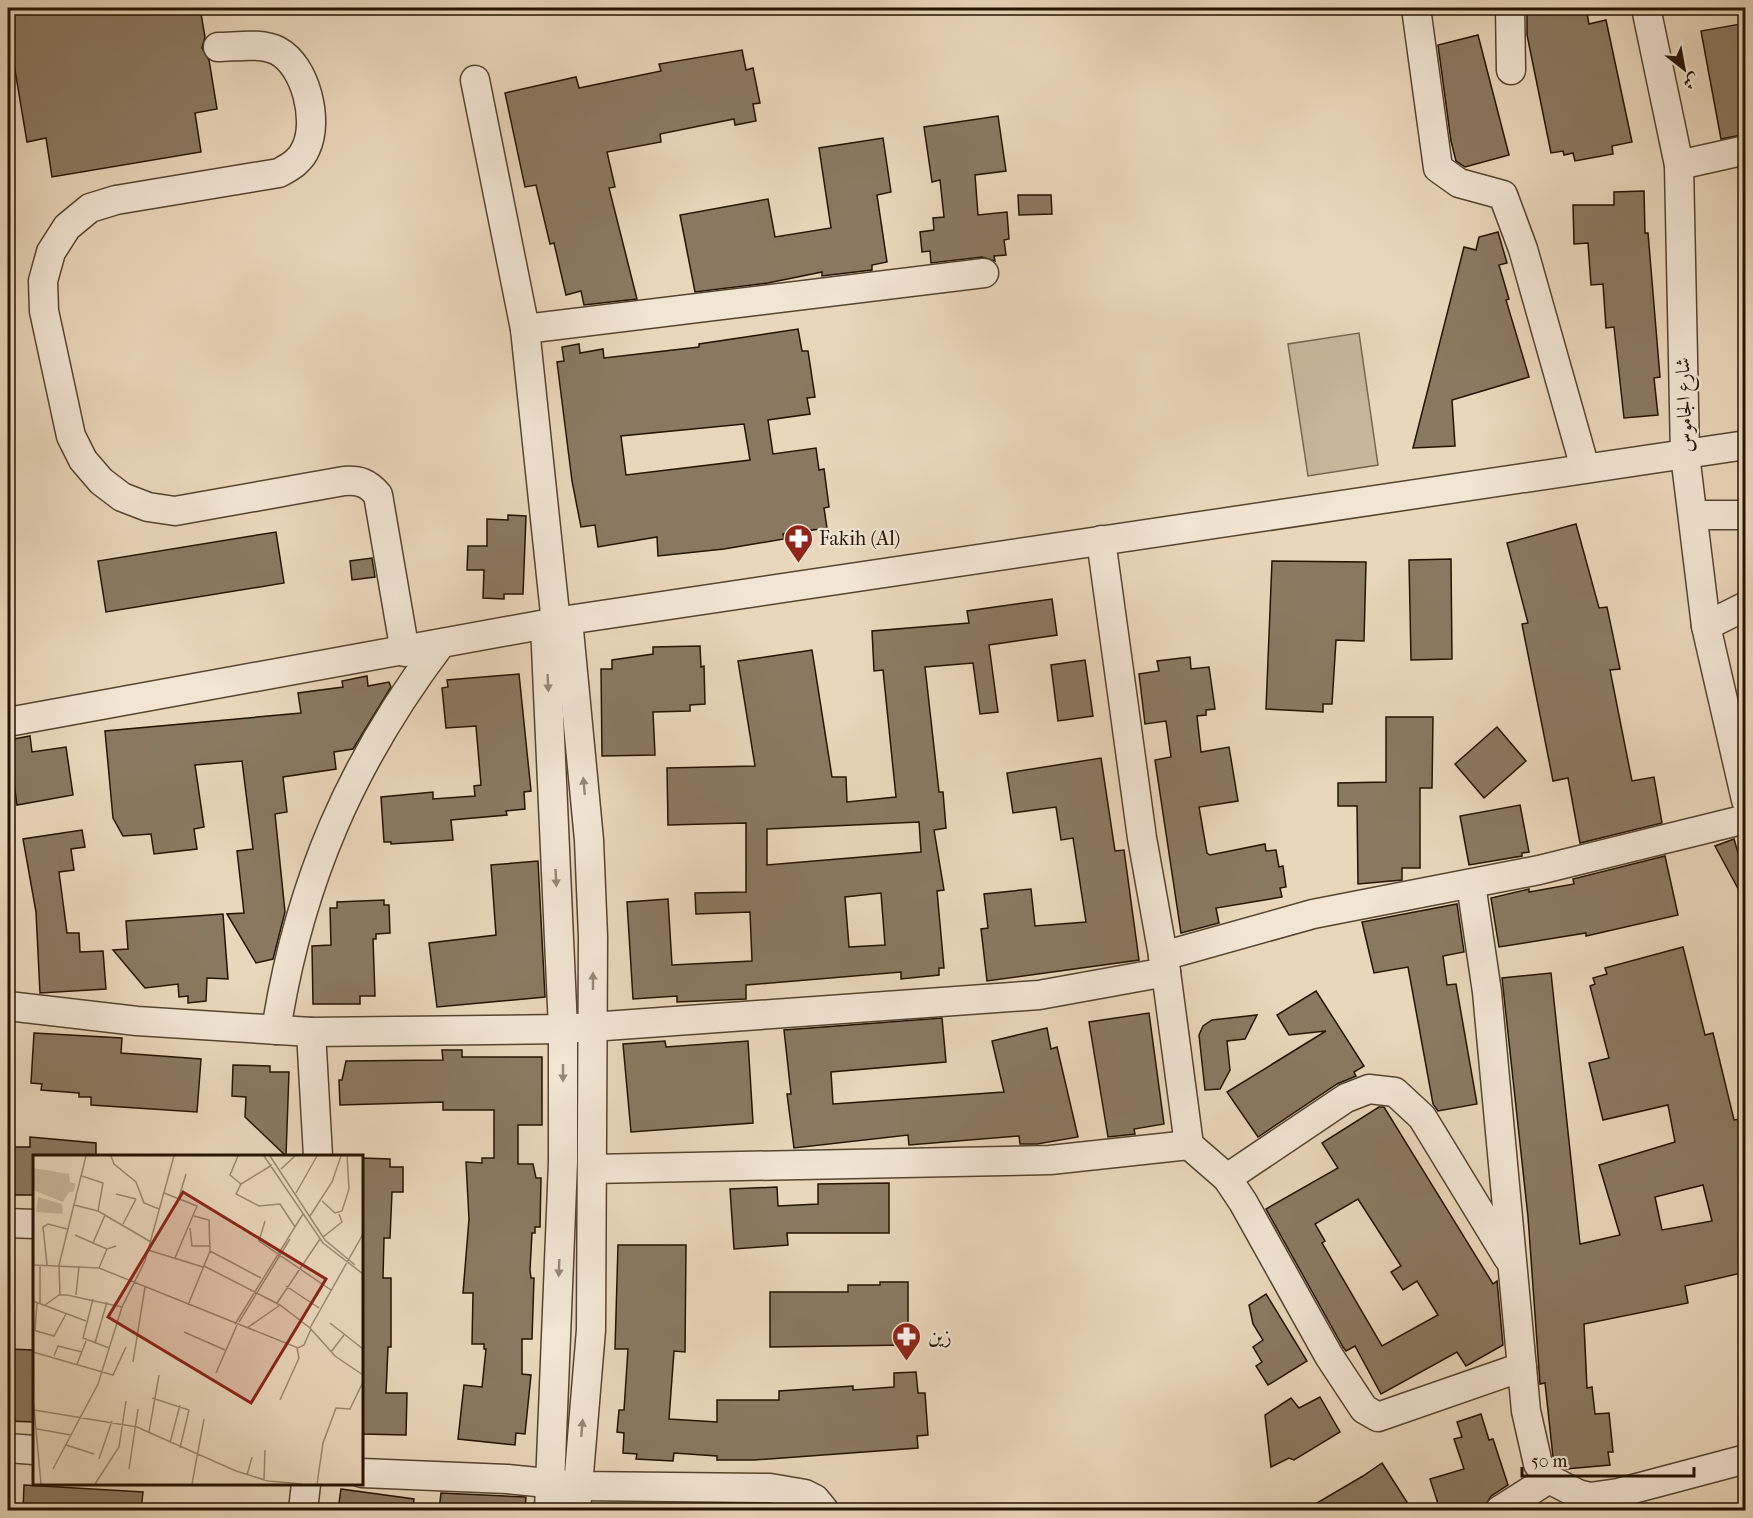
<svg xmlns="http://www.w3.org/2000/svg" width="1753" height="1518" viewBox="0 0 1753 1518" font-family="'IM FELL French Canon',Amiri,serif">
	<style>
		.green { fill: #c8b69b; stroke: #76654e; stroke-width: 1.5 }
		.building { fill: #8a7961; stroke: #241400; stroke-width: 1.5; fill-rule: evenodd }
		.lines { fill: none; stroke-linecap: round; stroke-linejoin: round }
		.minor-casing { stroke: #55452f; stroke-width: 31 }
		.minor { stroke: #f1e5d3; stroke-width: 28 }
		.oneway { fill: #958774 }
		.labels { text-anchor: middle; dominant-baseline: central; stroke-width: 4.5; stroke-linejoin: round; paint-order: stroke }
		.street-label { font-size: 20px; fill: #241400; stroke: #f1e5d3 }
		.poi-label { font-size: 20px; fill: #241400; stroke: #f1e5d3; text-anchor: start }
		.inset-road { fill: none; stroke: #9a8970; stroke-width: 1.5 }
		.view { fill: #8f2418; fill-opacity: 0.15; stroke: #8f2418; stroke-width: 3 }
		.inset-edge { fill: none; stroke: #241400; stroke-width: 3 }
	</style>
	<rect width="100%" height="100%" fill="#e9d7bb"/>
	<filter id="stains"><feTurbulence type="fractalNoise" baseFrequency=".00333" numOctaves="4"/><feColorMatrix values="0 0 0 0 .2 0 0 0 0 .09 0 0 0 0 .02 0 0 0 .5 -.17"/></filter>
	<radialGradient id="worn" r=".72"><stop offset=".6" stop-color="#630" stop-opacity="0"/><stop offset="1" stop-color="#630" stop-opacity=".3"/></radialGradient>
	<!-- green -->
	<path class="green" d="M1359,333L1378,465L1308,476L1288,344Z"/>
	<!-- building -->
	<g class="building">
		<path d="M8,8H200L205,37L202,48L209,60L217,109L195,113L201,152L52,177L46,138L27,142L8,28Z"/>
		<path d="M1527,8H1586L1589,24L1606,20L1632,142L1612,146L1613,154L1575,161L1573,153L1564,155L1563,151L1551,153L1527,35Z"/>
		<path d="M1740,24L1746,53V134L1721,139L1701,31Z"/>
		<path d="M1478,35L1509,155L1465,167L1456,161L1451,141L1438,45Z"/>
		<path d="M742,50L746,70L753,68L760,103L753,104L756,121L735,125L734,119L660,134L661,142L607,152L615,187L609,188L637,299L584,305L581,291L566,295L554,243L550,244L536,185L525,187L505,93L576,77L579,88L661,71L659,64Z"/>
		<path d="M998,116L1006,171L975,175L978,215L1007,212L1009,239L1004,240L1006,255L994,256L995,261L982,257L931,263L930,251L922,252L920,232L934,230L933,218L944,217L940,180L932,182L924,127Z"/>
		<path d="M883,138L891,192L877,195L887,262L872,265V270L822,276V272L768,283L695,292L680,215L768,199L775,237L831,228L819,148Z"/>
		<path d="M1644,191L1645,233H1648L1660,377L1654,378L1658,415L1624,418L1614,327L1606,328L1603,284L1591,285L1588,243L1574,244L1573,205H1614V192Z"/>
		<path d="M1018,195H1051L1052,214L1019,215Z"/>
		<path d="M1498,232L1507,263L1499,265L1509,299L1506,300L1529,377L1452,400L1455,446L1413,448L1464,247L1476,250L1479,237Z"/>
		<path d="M798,329L802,351H808L815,397L807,398L810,414L768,420L773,454L816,448L819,470L824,469L829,507L824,508L827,528L783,534L784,539L724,549L658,556L657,537L598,547L595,525L581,527L572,481L557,362L564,361L562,347L579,344L580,353L603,349L604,358L699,347V344ZM744,424L750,460L626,475L621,436Z"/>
		<path d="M508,515L526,516L523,594H504V599L483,598L484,570H467L468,546H487V519L508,520Z"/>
		<path d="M1576,524L1599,608L1607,607L1620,669L1610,670L1632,781L1654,777L1662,823L1580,843L1568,778L1553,781L1522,624L1528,623L1507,543Z"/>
		<path d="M276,532L284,583L106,612L98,561Z"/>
		<path d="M372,558L375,577L352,580L350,561Z"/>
		<path d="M1451,559L1452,659L1411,660L1409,560Z"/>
		<path d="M1272,561L1366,562L1364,641L1336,640L1332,704H1323V712L1266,709Z"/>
		<path d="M1052,599L1057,635L989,645L998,712L980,714L973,663L925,667L939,792H943L946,828L934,830L944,890L937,891L944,968H939V975L901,979V972L746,985V999L677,1002V996L633,999L627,902L668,899L672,965L752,961L750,912L696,914L695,893L746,892V823L668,825L667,768L755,766L738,661L812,650L832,777H846L847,802L896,797L883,670L874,671L872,631L969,623L967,611ZM919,822L921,852L767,865V829ZM881,893L885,945L849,947L845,897Z"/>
		<path d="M700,646L701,667L704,666L705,704L690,705V711L653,712L655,755L602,756L601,669H612V660L653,654V647Z"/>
		<path d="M1190,657L1191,669L1209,667L1215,709L1206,710V715L1197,716L1201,752L1229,747L1238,801L1199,807L1207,853L1210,855L1265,844L1266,851L1276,850L1279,867L1283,866L1286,887L1280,888L1282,897L1216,908L1219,923L1181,933L1155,760L1171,757L1166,721L1145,724L1139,674L1159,671L1157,661Z"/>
		<path d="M1085,660L1093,716L1058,721L1051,665Z"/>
		<path d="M519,674L531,791L524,792L525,809L506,811L507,815L451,820L453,840L391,844V842H384L381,797L433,792V799L475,796L474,786L481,785L476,726L446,728L442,688L448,687L447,680Z"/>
		<path d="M367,676L368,686L389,682L391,687L353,749L334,752L336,769L283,777L287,812L275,814L285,912L273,959L256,963L227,914L244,913L237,851L253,849L242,761L195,765L204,827L194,829L197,849L154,854L151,834L123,836L113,818L105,731L301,713L298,693L343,687L342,681Z"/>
		<path d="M1386,717H1433L1432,788H1420V868H1402V880L1358,884L1357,806H1338V783L1386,782Z"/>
		<path d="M1497,727L1526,761L1484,798L1455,764Z"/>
		<path d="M30,736L32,752L66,747L73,795L17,805L8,740Z"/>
		<path d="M1101,758L1115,851L1124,850L1139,960L987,981L981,929L988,928L984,894L1031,889L1035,926L1086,922L1073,838L1061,840L1056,807L1013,813L1007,773Z"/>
		<path d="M1520,805L1529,852L1522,853V856L1469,865L1460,816Z"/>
		<path d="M82,830L85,847L71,849L74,870L59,872L67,933H79L80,952L103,951L106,989L40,993L36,912L23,839Z"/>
		<path d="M1734,839L1746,880V895L1742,896L1715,846Z"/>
		<path d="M1665,856L1678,915L1586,936V933L1499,947L1491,898L1529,889V892L1574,884L1573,879Z"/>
		<path d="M538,861L545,997L437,1007L429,943L496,935L491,865Z"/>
		<path d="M384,900V905H389L390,933L376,934V939H373L375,996H360V1004H313L312,946L331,945L330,908H337V902Z"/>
		<path d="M1457,904L1464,952L1443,956L1447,985L1456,984L1477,1104L1438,1111L1433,1104L1408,967L1374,973L1362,922Z"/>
		<path d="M223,914L228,979L207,978L206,1001L188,1003V996L179,997L178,984L145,988L113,950L128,949L126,921Z"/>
		<path d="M1683,947L1705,1035L1713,1033L1734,1120L1740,1119L1746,1147V1272L1685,1286L1688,1303L1584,1324L1587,1388L1592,1387L1595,1414L1609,1413L1613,1452H1608L1610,1465L1566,1469L1553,1457L1545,1383L1540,1384L1528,1217L1502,978L1551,973L1580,1244L1620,1235L1599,1165L1675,1142L1668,1105L1603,1120L1589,1063L1609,1058L1590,986L1595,984L1593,978L1607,974L1605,968ZM1703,1185L1712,1221L1662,1230L1655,1197Z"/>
		<path d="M1316,991L1364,1066L1354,1072L1356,1076L1337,1084L1258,1137L1227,1092L1326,1031L1289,1035L1277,1015Z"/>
		<path d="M1149,1013L1164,1124L1134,1129L1135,1134L1108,1137L1089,1022Z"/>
		<path d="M1257,1015L1245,1039L1227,1041L1230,1070L1220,1089L1205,1090L1199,1035L1203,1026L1212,1020Z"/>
		<path d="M942,1018L946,1062L831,1072L833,1104L1004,1092L992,1041L1047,1028L1051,1049L1057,1047L1078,1137L1037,1144H1020L1019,1136L909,1145L908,1135L794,1148L787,1094H791L784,1030Z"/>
		<path d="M34,1033L122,1038L121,1053L201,1059L197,1112L91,1105V1097H79V1093L41,1090L42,1084L31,1083Z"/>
		<path d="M665,1041L666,1047L748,1041L753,1123L631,1132L623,1044Z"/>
		<path d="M442,1050H462V1057H542V1125H518V1164H533L536,1178H541L540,1227H535V1233H532L530,1270L531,1278H534L532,1339H522V1374L531,1375L525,1434L516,1433L515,1445L458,1439L464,1385L482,1387L486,1349H484V1344H472L473,1293H463L469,1219L466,1162L482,1163V1158H494V1110H443V1102L340,1105L339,1080H342L346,1061L443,1060Z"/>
		<path d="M233,1065L270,1066V1072H289L286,1156L245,1117L246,1097L232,1096Z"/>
		<path d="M1379,1107H1384L1493,1284L1497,1281L1503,1345L1466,1366L1457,1352L1381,1394L1355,1346L1346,1351L1343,1347L1266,1209L1338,1168L1322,1143ZM1358,1199L1401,1266L1391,1272L1403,1290L1417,1281L1438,1315L1382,1346L1322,1243L1325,1241L1315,1224Z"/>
		<path d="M30,1137L96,1143V1156H34V1195H8V1147H30Z"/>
		<path d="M362,1158L390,1159V1167H403V1192H392L390,1238H384L383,1278H391V1347H388L386,1393H407L406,1435L362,1434Z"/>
		<path d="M889,1183V1233H787L788,1245L734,1249L730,1189L777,1187L778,1206L818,1204V1184Z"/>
		<path d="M618,1245H686L685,1352L674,1351L669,1419L717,1422V1400H779V1391L853,1386V1390L894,1387V1373L916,1372L918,1393H925L928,1435L917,1436L918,1448L754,1460H717V1456L674,1453L673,1461L636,1459L637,1454L623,1453L624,1433L617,1432L619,1410H624L628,1349H615Z"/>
		<path d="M880,1282H908V1345L770,1347V1292H848V1285H880Z"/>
		<path d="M1266,1294L1307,1361L1268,1385L1256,1366L1262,1362L1253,1347L1263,1340L1253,1324L1249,1305Z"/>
		<path d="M8,1349L34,1350V1422L8,1421Z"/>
		<path d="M1320,1397L1340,1432L1294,1460L1289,1458L1271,1467L1265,1415L1291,1398L1299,1408Z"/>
		<path d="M1481,1414L1489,1440L1493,1439L1508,1485L1491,1496L1485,1506L1469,1510H1440L1430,1479L1464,1469L1454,1439L1462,1437L1457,1422Z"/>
		<path d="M1382,1463L1412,1510H1305L1363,1476Z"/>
		<path d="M24,1485L143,1492L141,1510H23Z"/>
		<path d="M341,1489L414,1499L413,1510H338Z"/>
		<path d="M441,1493L526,1497L525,1510H439Z"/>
	</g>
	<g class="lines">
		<defs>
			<g id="minor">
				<path d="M1416,8L1438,168L1459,183L1503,195L1523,249L1585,468"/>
				<path d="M1510,8L1511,70"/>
				<path d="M1646,8L1679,165L1685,455L1706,626L1746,800"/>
				<path d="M218,47C236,47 261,42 278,51C306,66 319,121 306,148C301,161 290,167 279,173L116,200L90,208L67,227L51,252L43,281L44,311L71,436L83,460L101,481L122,497L148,507L175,511L344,481C360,480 368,483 378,495L405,652"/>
				<path d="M475,80L525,329L556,623"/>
				<path d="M1679,165L1746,150"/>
				<path d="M525,329L984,273"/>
				<path d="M1693,515H1746"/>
				<path d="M1101,540L1142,838L1166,972L1189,1145L1227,1178L1243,1202L1329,1356L1364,1409L1378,1417L1522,1367"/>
				<path d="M568,620L589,840L593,937L591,1330L576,1510"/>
				<path d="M545,625L563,1029V1162L549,1510"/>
				<path d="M1706,626L1746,606"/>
				<path d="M8,722L568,620L1746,445"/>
				<path d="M1471,884L1487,992L1526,1411L1538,1464L1549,1479L1578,1494L1590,1497L1618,1493L1746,1459"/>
				<path d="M1163,956L1313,914L1539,870L1746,819"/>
				<path d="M8,1006L137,1021L311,1032L563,1029L1039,995L1166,972"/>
				<path d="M276,1030C299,883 351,763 440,645"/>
				<path d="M311,1032L318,1156"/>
				<path d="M592,1169L1050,1160L1189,1145"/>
				<path d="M1227,1178L1346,1098L1369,1089L1395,1092L1422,1117L1508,1258"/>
				<path d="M8,1223L34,1224"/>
				<path d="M8,1448L34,1450"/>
				<path d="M362,1473L507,1479L577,1486L770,1488L805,1494L815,1499L824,1510"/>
				<path d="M303,1510L306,1484"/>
				<path d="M1500,1510L1549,1479"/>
			</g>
		</defs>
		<!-- minor casing -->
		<use href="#minor" class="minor-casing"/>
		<!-- minor -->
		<use href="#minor" class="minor"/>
	</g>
	<!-- one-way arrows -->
	<defs><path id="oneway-solid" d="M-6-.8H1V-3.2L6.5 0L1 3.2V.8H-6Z" transform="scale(1.5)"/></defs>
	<g class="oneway">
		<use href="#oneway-solid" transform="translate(548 683) rotate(87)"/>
		<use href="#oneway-solid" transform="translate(584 786) rotate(-95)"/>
		<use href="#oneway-solid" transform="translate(556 878) rotate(87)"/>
		<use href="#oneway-solid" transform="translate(593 981) rotate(-90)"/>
		<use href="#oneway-solid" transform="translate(563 1073) rotate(90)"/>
		<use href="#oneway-solid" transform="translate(559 1268) rotate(92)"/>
		<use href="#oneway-solid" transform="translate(582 1428) rotate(-85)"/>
	</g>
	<!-- icons -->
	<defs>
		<symbol id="pharmacy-pin" viewBox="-11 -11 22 30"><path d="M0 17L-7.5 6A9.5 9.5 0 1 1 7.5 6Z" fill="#8f2418" stroke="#f1e5d3"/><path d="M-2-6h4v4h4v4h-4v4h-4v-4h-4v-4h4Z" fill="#fff"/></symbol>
	</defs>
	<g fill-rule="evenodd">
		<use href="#pharmacy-pin" x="782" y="522" width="33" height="45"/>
		<use href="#pharmacy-pin" x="890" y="1320" width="33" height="45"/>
	</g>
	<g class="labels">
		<!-- street labels -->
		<g class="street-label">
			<text transform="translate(1684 405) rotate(-92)">شارع الجاموس</text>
		</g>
		<!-- poi labels -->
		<g class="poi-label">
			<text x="819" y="538">Fakih (Al)</text>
			<text x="928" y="1336">زين</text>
		</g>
	</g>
	<!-- overview -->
	<g transform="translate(33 1155)">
		<rect width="330" height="330" fill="#e9d7bb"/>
		<path d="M0,13L36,19L37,27L43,29L40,37H36L30,47L0,35ZM5,42L29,49L30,59L3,57Z" fill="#c8b69b"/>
		<path class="inset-road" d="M78,1L81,9L103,27L111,48L126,54M205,1L197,20L208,29M231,1L290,88L330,119M237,1L292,85L322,110M239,10L208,29L203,39L226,51L247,49L262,72M248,14L262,1M49,21L70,28L65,56M131,38L164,51L142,103M263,38L284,1M83,39L103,44M146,42L153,19M289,46L302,58L309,56L316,34L314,1M41,50L65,56L118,87M72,60L60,88L74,94M277,61L299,27L308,1M232,66L226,86L298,135M90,69L103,44M157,73L159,91H176M42,80L60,88M290,82L309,67L306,59M115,95L170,112M177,96L228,123M0,110L66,113L265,193L271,190L278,174M14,110L10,72L15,69L34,74M171,111L247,150L277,173L302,201L330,220M66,113L74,94L83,91M253,131L286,153M27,140L26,110L53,1M43,140L46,111M60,144L50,183L76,193M0,146L53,166M7,148V110M244,148L287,84M12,150L26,140H34L89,152M155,150L177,96L176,65L161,61M206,167L257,84M297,168L330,194M202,169L270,59M214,173L247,150M277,173L330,79M0,175L21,181L33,159M2,175L4,148M151,177L192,195M62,188L74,147M0,197L80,220L93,192M298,197L311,180M21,201L25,191L49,197M100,207L112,132M44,209L53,186M183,218L204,170M0,242L8,329M119,243L156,255L147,293M247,245L266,203L264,193M1,255L104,272L203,316L235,326L269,329M4,274L38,280M116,277L126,220M137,288L147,250M33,290L61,299M66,304L79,266M20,314L65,229L89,152L112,106L141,1M96,314L105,254M214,320L219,302M231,325L232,295M62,329L86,292L93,246M159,329L171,264M284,329L290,288L303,253L317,254L330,227"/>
		<path class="view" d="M150,37L293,124L218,248L75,162Z"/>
		<rect width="330" height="330" class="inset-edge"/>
	</g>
	<!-- margin -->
	<rect width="1753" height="1518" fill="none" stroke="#e9d7bb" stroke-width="30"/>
	<rect x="9" y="9" width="1735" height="1500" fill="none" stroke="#241400" stroke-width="3"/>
	<rect x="15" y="15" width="1723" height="1488" fill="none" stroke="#241400" stroke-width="1.5"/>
	<!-- north arrow -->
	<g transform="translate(1684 69) rotate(149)" stroke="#f1e5d3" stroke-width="4.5" paint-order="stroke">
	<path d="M0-4.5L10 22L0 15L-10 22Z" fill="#241400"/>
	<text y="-9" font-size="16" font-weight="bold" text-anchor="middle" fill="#241400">ش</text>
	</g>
	<!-- scale -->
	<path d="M1522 1467v9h172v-9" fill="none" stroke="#241400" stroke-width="3"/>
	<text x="1531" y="1467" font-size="18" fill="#241400" stroke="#f1e5d3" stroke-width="4.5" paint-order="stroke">50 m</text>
	<rect width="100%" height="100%" filter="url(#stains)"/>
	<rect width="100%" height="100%" fill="url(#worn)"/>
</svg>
